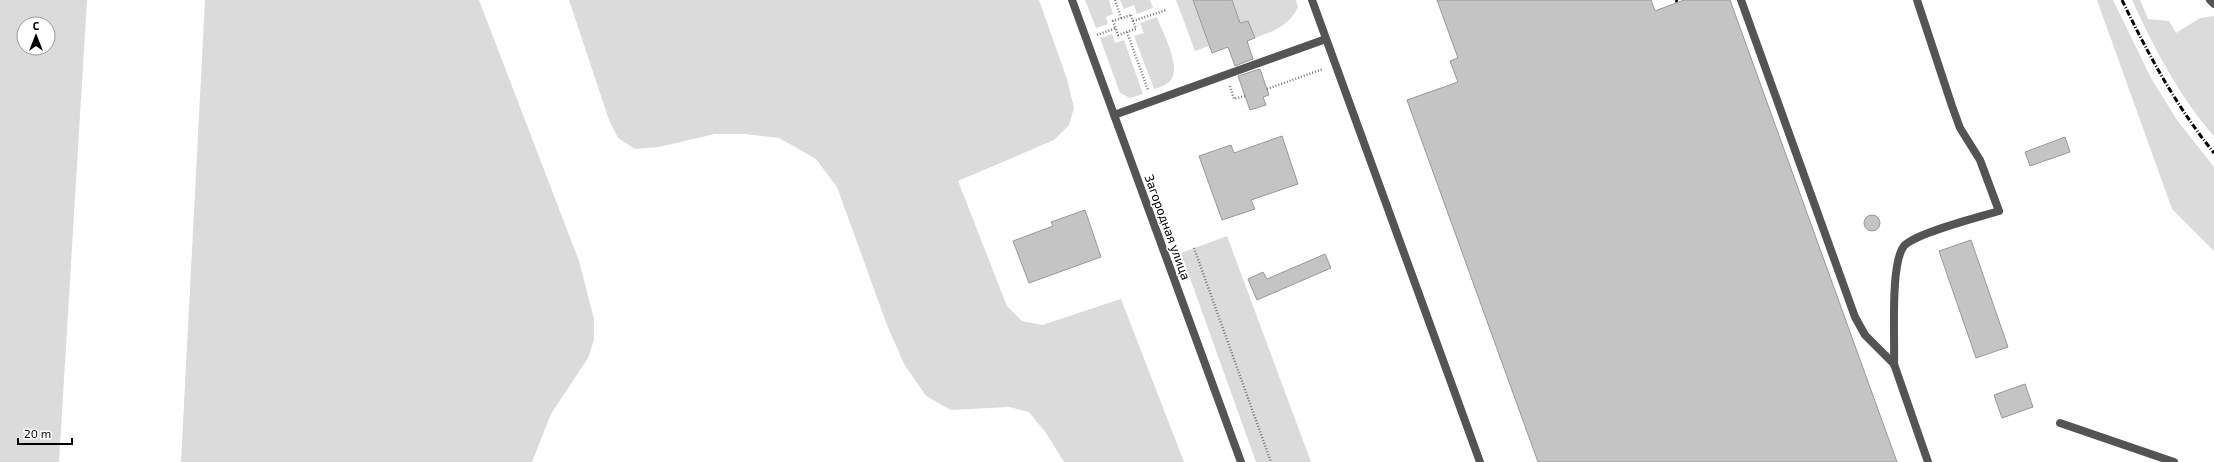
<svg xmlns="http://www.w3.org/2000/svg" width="2214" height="462" viewBox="0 0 2214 462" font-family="'Exo 2',sans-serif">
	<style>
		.green { fill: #dbdbdb; fill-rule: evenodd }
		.building { fill: #c4c4c4; stroke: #989898 }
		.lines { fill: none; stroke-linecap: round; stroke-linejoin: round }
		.path { stroke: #767676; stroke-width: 2.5; stroke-dasharray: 1 2; stroke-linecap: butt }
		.service { stroke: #545454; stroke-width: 8 }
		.tertiary { stroke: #545454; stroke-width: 8 }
		.rail { stroke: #000; stroke-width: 3; stroke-dasharray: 6 2 1 2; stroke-linecap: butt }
		.labels { text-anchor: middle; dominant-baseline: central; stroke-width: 3; stroke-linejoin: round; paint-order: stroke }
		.street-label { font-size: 13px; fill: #000; stroke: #fff }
	</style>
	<rect width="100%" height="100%" fill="#fff"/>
	<!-- green -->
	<g class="green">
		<path d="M0,0H87L59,462H0ZM24,24H48V48H24Z"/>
		<path d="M205,0H479L579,261L594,319V340L588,358L551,414L532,462H181Z"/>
		<path d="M569,0H1039L1067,79L1074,108L1069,125L1054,140L958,181L1007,306L1022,321L1042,325L1121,299L1184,462H1064L1046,433L1029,412L1009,407L951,410L926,396L904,364L887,325L837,187L816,159L779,138L745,134H715L659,147L635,149L618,138L609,120Z"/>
		<path d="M1085,0H1109L1113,14L1106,17L1108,24L1096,28Z"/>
		<path d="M1120,0H1150L1153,8L1137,14L1134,5L1124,9Z"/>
		<path d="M1176,0H1193L1209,46L1195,51Z"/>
		<path d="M1232,0H1296L1298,7C1289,26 1274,31 1255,38L1248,21L1240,23Z"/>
		<path d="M2097,0H2113L2151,78L2177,120L2214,167V251L2172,209Z"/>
		<path d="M2132,0H2140L2148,19L2169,21L2176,33L2200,18L2214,16V136C2179,96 2154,48 2132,0Z"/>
		<path d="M1157,17C1162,31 1180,64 1172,78C1169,85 1160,87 1154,89L1134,36L1144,33L1140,23Z"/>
		<path d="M1112,34L1115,43L1124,40L1143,94L1130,98L1120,93L1100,38Z"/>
		<path d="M1227,236L1311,462H1256L1181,253Z"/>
	</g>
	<!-- building -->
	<g class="building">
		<path d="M1193,0H1232L1240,23L1248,21L1255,38L1247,41L1253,59L1235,66L1228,47L1212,53Z"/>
		<path d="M1437,0H1651L1655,11L1684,0H1730L1897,462H1538L1407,100L1458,82L1450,61L1458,58Z"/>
		<path d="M1260,69L1269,95L1263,97L1266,105L1250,110L1238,76Z"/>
		<path d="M1282,136L1298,184L1251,200L1255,209L1222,220L1199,156L1231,145L1234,153Z"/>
		<path d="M2065,137L2070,152L2030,166L2025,152Z"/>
		<path d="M1085,210L1101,257L1029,283L1013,241L1053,226L1051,222Z"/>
		<circle cx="1872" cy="223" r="8"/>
		<path d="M1971,240L2008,347L1976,358L1939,251Z"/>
		<path d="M1325,254L1331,268L1257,300L1248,279L1263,272L1267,279Z"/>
		<path d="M2025,384L2033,407L2002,418L1994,395Z"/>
	</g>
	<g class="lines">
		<!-- path -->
		<g class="path">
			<path d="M1115,0L1121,18"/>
			<path d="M1131,15L1136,29L1118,35L1113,21Z"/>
			<path d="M1133,21L1166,10"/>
			<path d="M1127,32L1148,90"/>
			<path d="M1097,35L1116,28"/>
			<path d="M1230,86L1234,99L1245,96"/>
			<path d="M1267,89L1323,69"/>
			<path d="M1194,248L1271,462"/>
		</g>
		<!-- service -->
		<g class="service">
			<path d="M1312,0L1480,462"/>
			<path d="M1741,0L1855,317L1865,335L1894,364L1928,462"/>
			<path d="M2210,0L2214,4"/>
			<path d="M1114,115L1326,39"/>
			<path d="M1894,364C1895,339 1890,263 1904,246C1915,233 1980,217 1999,211L1980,160L1960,128L1952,106L1917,0"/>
			<path d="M2060,423L2174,462"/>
		</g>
		<!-- tertiary -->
		<path class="tertiary" d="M1072,0L1241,462"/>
		<!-- rail -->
		<g class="rail">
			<path d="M1676,0L1677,2"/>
			<path d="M2122,0C2148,54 2176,106 2214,153"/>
		</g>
	</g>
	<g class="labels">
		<!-- street labels -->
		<g class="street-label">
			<text transform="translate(1168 227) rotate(70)">Загородная улица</text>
		</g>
	</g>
	<!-- north arrow -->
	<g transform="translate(36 36)"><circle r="19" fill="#ffffff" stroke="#999999"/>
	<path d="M0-3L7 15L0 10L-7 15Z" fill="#000000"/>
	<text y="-6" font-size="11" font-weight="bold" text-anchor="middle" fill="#000000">С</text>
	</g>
	<!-- scale -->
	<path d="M18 438v6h54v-6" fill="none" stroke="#000000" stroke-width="2"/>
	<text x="24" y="438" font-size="12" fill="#000000" stroke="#ffffff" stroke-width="3" paint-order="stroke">20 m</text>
</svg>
